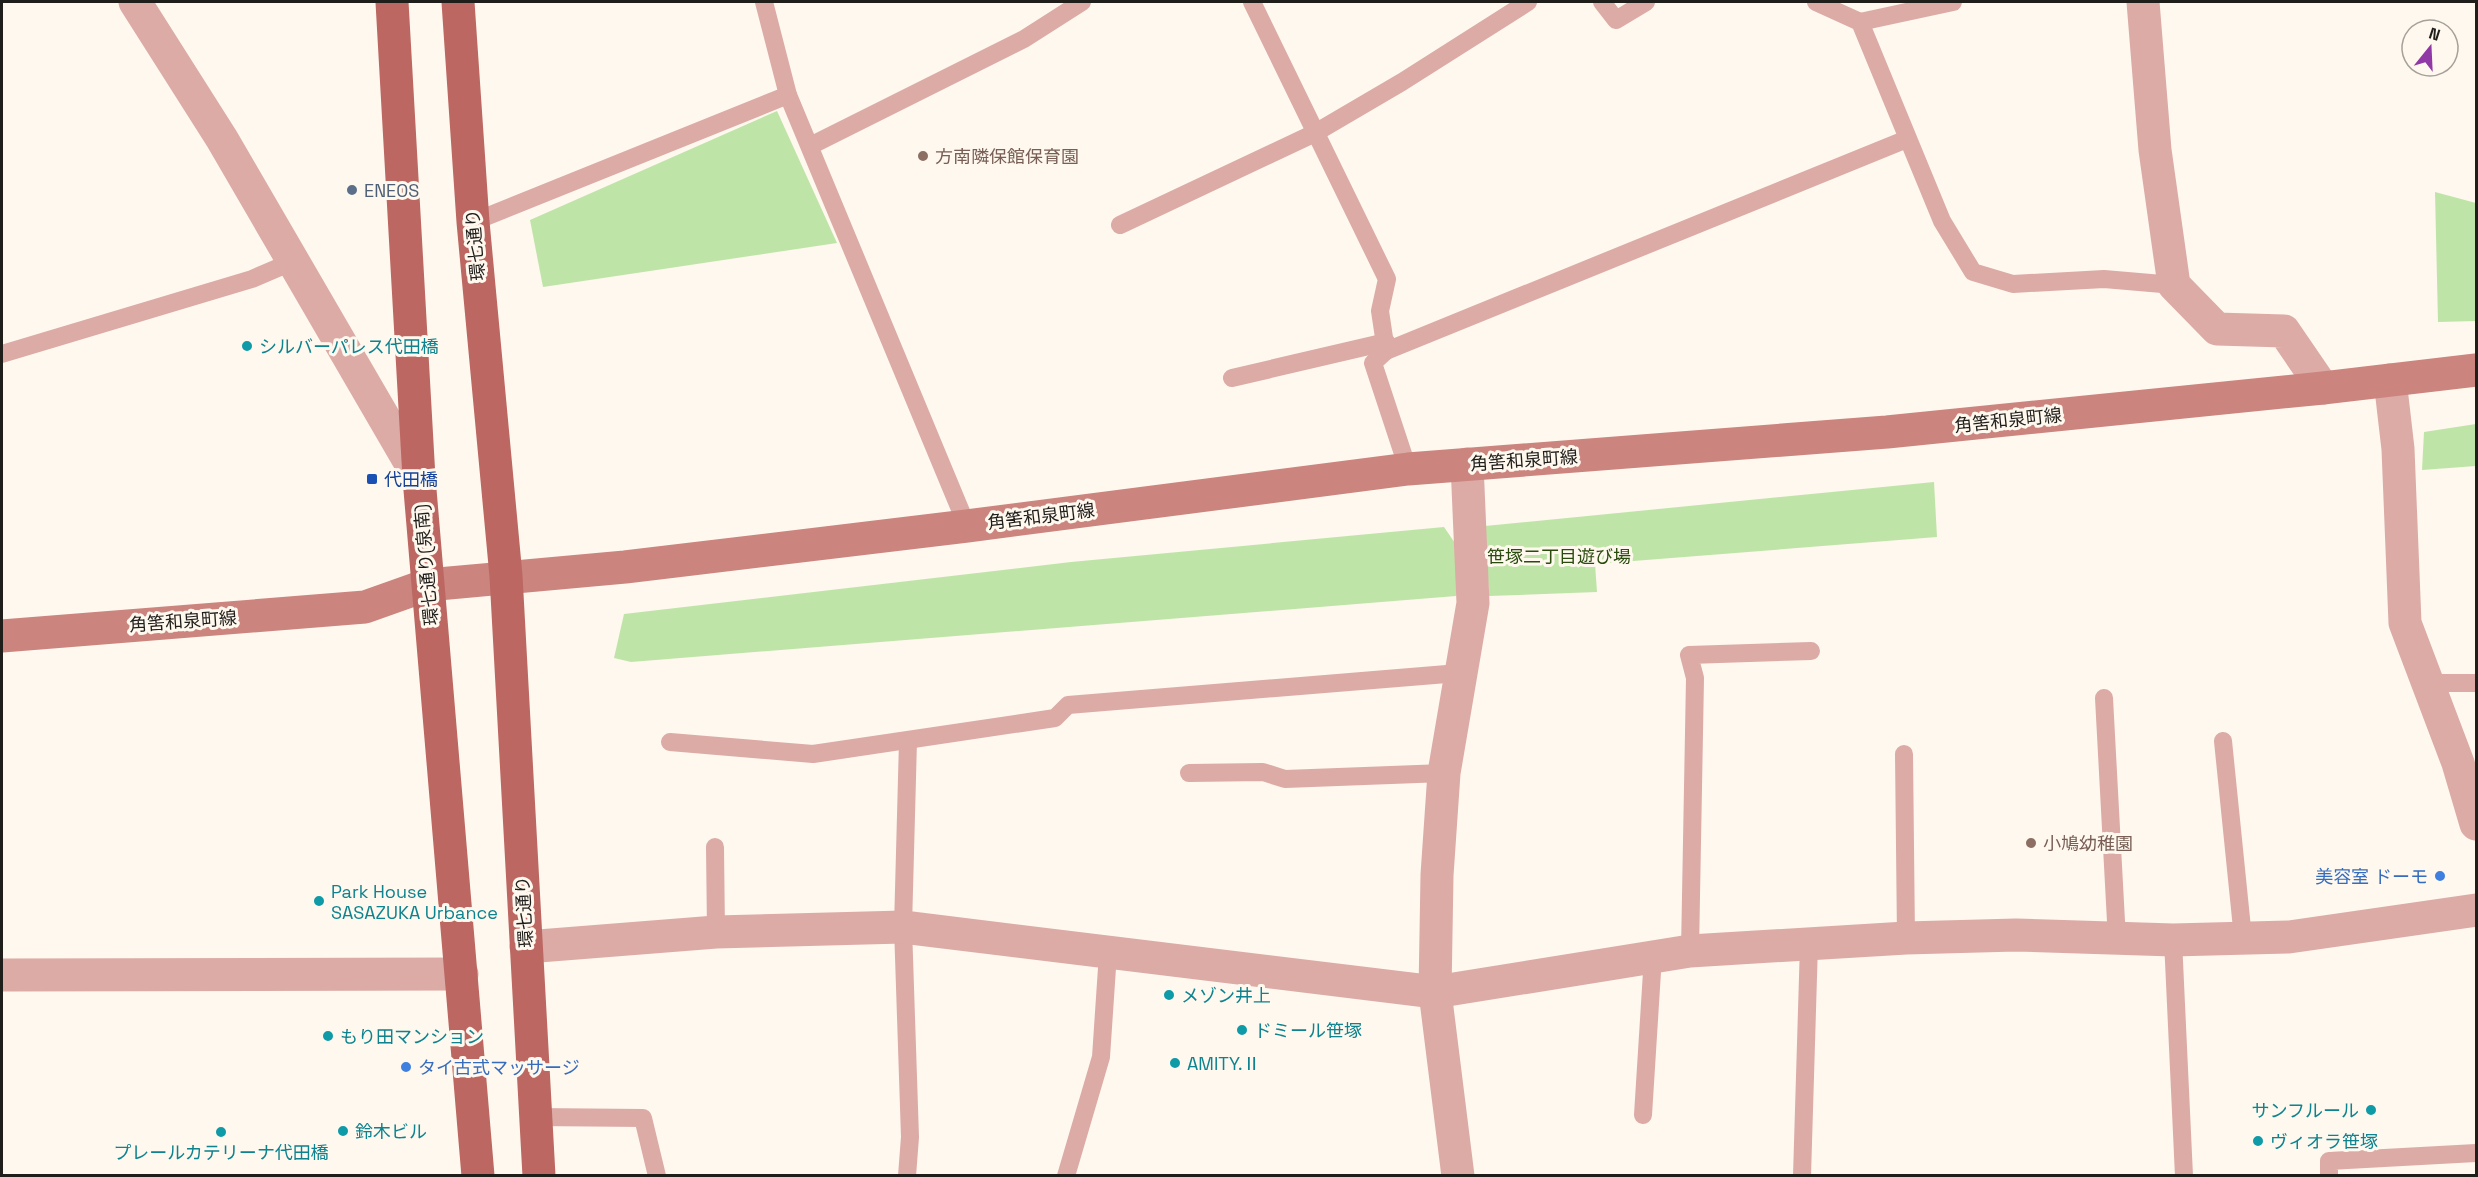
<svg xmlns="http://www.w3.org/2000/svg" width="2478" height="1177" viewBox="0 0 2478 1177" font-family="'Space Grotesk','Noto Sans JP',sans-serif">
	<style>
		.green { fill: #bfe4a8 }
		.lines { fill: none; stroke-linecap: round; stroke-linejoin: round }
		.service { stroke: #dcaba6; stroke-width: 18 }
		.minor { stroke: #dcaba6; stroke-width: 33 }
		.secondary { stroke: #cb847e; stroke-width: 33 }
		.primary { stroke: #bc6761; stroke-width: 33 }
		.education-dot { fill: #8d6e63; stroke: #fef8ee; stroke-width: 2 }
		.service-dot { fill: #5c6f8a; stroke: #fef8ee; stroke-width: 2 }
		.culture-dot { fill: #0f9aa8; stroke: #fef8ee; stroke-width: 2 }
		.transit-dot { fill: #1a4fb4; stroke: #fef8ee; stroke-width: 2 }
		.shop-dot { fill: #3f7fe0; stroke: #fef8ee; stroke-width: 2 }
		.labels { text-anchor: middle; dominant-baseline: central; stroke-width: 6; stroke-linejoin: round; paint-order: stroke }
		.education-label { font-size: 18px; fill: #785e54; stroke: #fef8ee; text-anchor: start }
		.service-label { font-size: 18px; fill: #4e5e75; stroke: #fef8ee; text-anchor: start }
		.street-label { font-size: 18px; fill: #201e1b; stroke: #fef8ee }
		.culture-label { font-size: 18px; fill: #0d838f; stroke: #fef8ee; text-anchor: start }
		.transit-label { font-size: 18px; fill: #164399; stroke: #fef8ee; text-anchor: start }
		.park-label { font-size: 18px; fill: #2a4b0e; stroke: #fef8ee }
		.shop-label { font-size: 18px; fill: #366cbe; stroke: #fef8ee; text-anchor: end }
	</style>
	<rect width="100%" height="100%" fill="#fef8ee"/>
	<!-- green -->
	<g class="green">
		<path d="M777,111L837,243L543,287L530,220Z"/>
		<path d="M2435,192L2476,203V321L2438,322Z"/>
		<path d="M2476,424V466L2422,470L2424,432Z"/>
		<path d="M1934,482L1937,537L1595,564L1597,592L1489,596L1485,526Z"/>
		<path d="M1444,527L1457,546L1459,577L1456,596L631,662L614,658L624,614L1071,562Z"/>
	</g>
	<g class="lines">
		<!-- service -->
		<g class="service">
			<path d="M764,2L788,95L967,526"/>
			<path d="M1252,2L1387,279L1380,311L1386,351L1373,363L1408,469"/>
			<path d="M1602,2L1616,20L1646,2"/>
			<path d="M1816,2L1860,22L1942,221L1973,272L2013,284L2104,279L2174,285"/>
			<path d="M1860,22L1953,2"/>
			<path d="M810,146L1024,39L1082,2"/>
			<path d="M473,222L788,95"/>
			<path d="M1120,225L1315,133L1402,82L1528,2"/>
			<path d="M1386,351L1907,139"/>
			<path d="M2,354L252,279L294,261"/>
			<path d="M1232,378L1386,342"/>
			<path d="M2428,683H2476"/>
			<path d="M2104,698L2117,940"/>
			<path d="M2223,741L2243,938"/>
			<path d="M670,742L813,754L1055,718L1068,705L1459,673"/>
			<path d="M1904,754L1906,938"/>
			<path d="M1189,773L1263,772L1285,779L1444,773"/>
			<path d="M715,847L716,932"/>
			<path d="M2173,940L2184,1176"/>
			<path d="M1690,951L1695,678L1689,655L1811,651"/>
			<path d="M1643,1115L1653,956"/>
			<path d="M535,1117L643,1118L657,1176"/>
			<path d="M907,1176L910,1137L903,927L908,741"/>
			<path d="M1066,1176L1101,1057L1108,953"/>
			<path d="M1802,1176L1809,944"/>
			<path d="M2329,1176V1161L2476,1153"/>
		</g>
		<!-- minor -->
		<g class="minor">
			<path d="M135,2L222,139L419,478"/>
			<path d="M2143,2L2155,150L2174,285L2217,329L2284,331L2323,388"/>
			<path d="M2390,380L2398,449L2405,623L2458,763L2476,824"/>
			<path d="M526,947L716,932L903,927L1435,992L1690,951L1906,938L2016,935L2173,940L2289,937L2476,910"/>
			<path d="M2,975L462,974"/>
			<path d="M1458,1176L1435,992L1437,875L1444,773L1473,603L1467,464"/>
		</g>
		<!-- secondary -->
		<path class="secondary" d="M2,636L365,607L427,585L625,567L967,526L1408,469L1887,432L2323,388L2476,370"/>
		<!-- primary -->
		<g class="primary">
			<path d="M392,2L419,478L478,1176"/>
			<path d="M458,2L473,222L506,576L539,1176"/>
		</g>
	</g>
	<!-- markers -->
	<g class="education-dot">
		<circle cx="923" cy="156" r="6"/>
		<circle cx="2031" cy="843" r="6"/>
	</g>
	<circle class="service-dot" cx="352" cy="190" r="6"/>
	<g class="culture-dot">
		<circle cx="247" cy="346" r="6"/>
		<circle cx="319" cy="901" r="6"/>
		<circle cx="1169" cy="995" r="6"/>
		<circle cx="1242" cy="1030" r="6"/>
		<circle cx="328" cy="1036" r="6"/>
		<circle cx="1175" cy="1063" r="6"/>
		<circle cx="2371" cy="1110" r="6"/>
		<circle cx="343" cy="1131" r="6"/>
		<circle cx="221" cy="1132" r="6"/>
		<circle cx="2258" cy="1141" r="6"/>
	</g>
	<rect class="transit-dot" x="366" y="473" width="12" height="12" rx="3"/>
	<g class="shop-dot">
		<circle cx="2440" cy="876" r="6"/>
		<circle cx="406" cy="1067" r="6"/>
	</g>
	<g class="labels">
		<!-- education labels -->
		<g class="education-label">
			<text x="935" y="156">方南隣保館保育園</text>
			<text x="2043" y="843">小鳩幼稚園</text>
		</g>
		<!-- service labels -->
		<g class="service-label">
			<text x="364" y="190">ENEOS</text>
		</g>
		<!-- street labels -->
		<g class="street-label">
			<text transform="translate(475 245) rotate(-95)">環七通り</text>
			<text transform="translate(2008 420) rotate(-6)">角筈和泉町線</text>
			<text transform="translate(1524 460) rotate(-4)">角筈和泉町線</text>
			<text transform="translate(1041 516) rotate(-7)">角筈和泉町線</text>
			<text transform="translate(426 565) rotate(-95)">環七通り(泉南)</text>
			<text transform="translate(183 621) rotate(-4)">角筈和泉町線</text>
			<text transform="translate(524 912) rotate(-93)">環七通り</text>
		</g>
		<!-- culture labels -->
		<g class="culture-label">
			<text x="259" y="346">シルバーパレス代田橋</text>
			<text x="331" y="891">Park House<tspan x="331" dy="21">SASAZUKA Urbance</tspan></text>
			<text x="1181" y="995">メゾン井上</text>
			<text x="1254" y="1030">ドミール笹塚</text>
			<text x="340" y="1036">もり田マンション</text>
			<text x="1187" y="1063">AMITY.Ⅱ</text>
			<text x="2359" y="1110" text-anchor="end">サンフルール</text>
			<text x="355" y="1131">鈴木ビル</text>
			<text x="2270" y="1141">ヴィオラ笹塚</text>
			<text x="221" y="1152" text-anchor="middle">プレールカテリーナ代田橋</text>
		</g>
		<!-- transit labels -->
		<g class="transit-label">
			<text x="384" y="479">代田橋</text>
		</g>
		<!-- park labels -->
		<g class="park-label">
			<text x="1559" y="556">笹塚二丁目遊び場</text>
		</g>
		<!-- shop labels -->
		<g class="shop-label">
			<text x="2428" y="876">美容室 ドーモ</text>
			<text x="418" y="1067" text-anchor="start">タイ古式マッサージ</text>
		</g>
	</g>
	<!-- border -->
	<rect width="2478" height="1177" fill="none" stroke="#201e1b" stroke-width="6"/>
	<!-- north arrow -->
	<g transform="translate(2430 48) rotate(18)"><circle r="28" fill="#fef8ee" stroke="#a5a19a" stroke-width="1.5"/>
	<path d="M0-4.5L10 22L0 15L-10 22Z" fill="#9038a5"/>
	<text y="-9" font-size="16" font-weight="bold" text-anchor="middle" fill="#201e1b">N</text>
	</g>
</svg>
